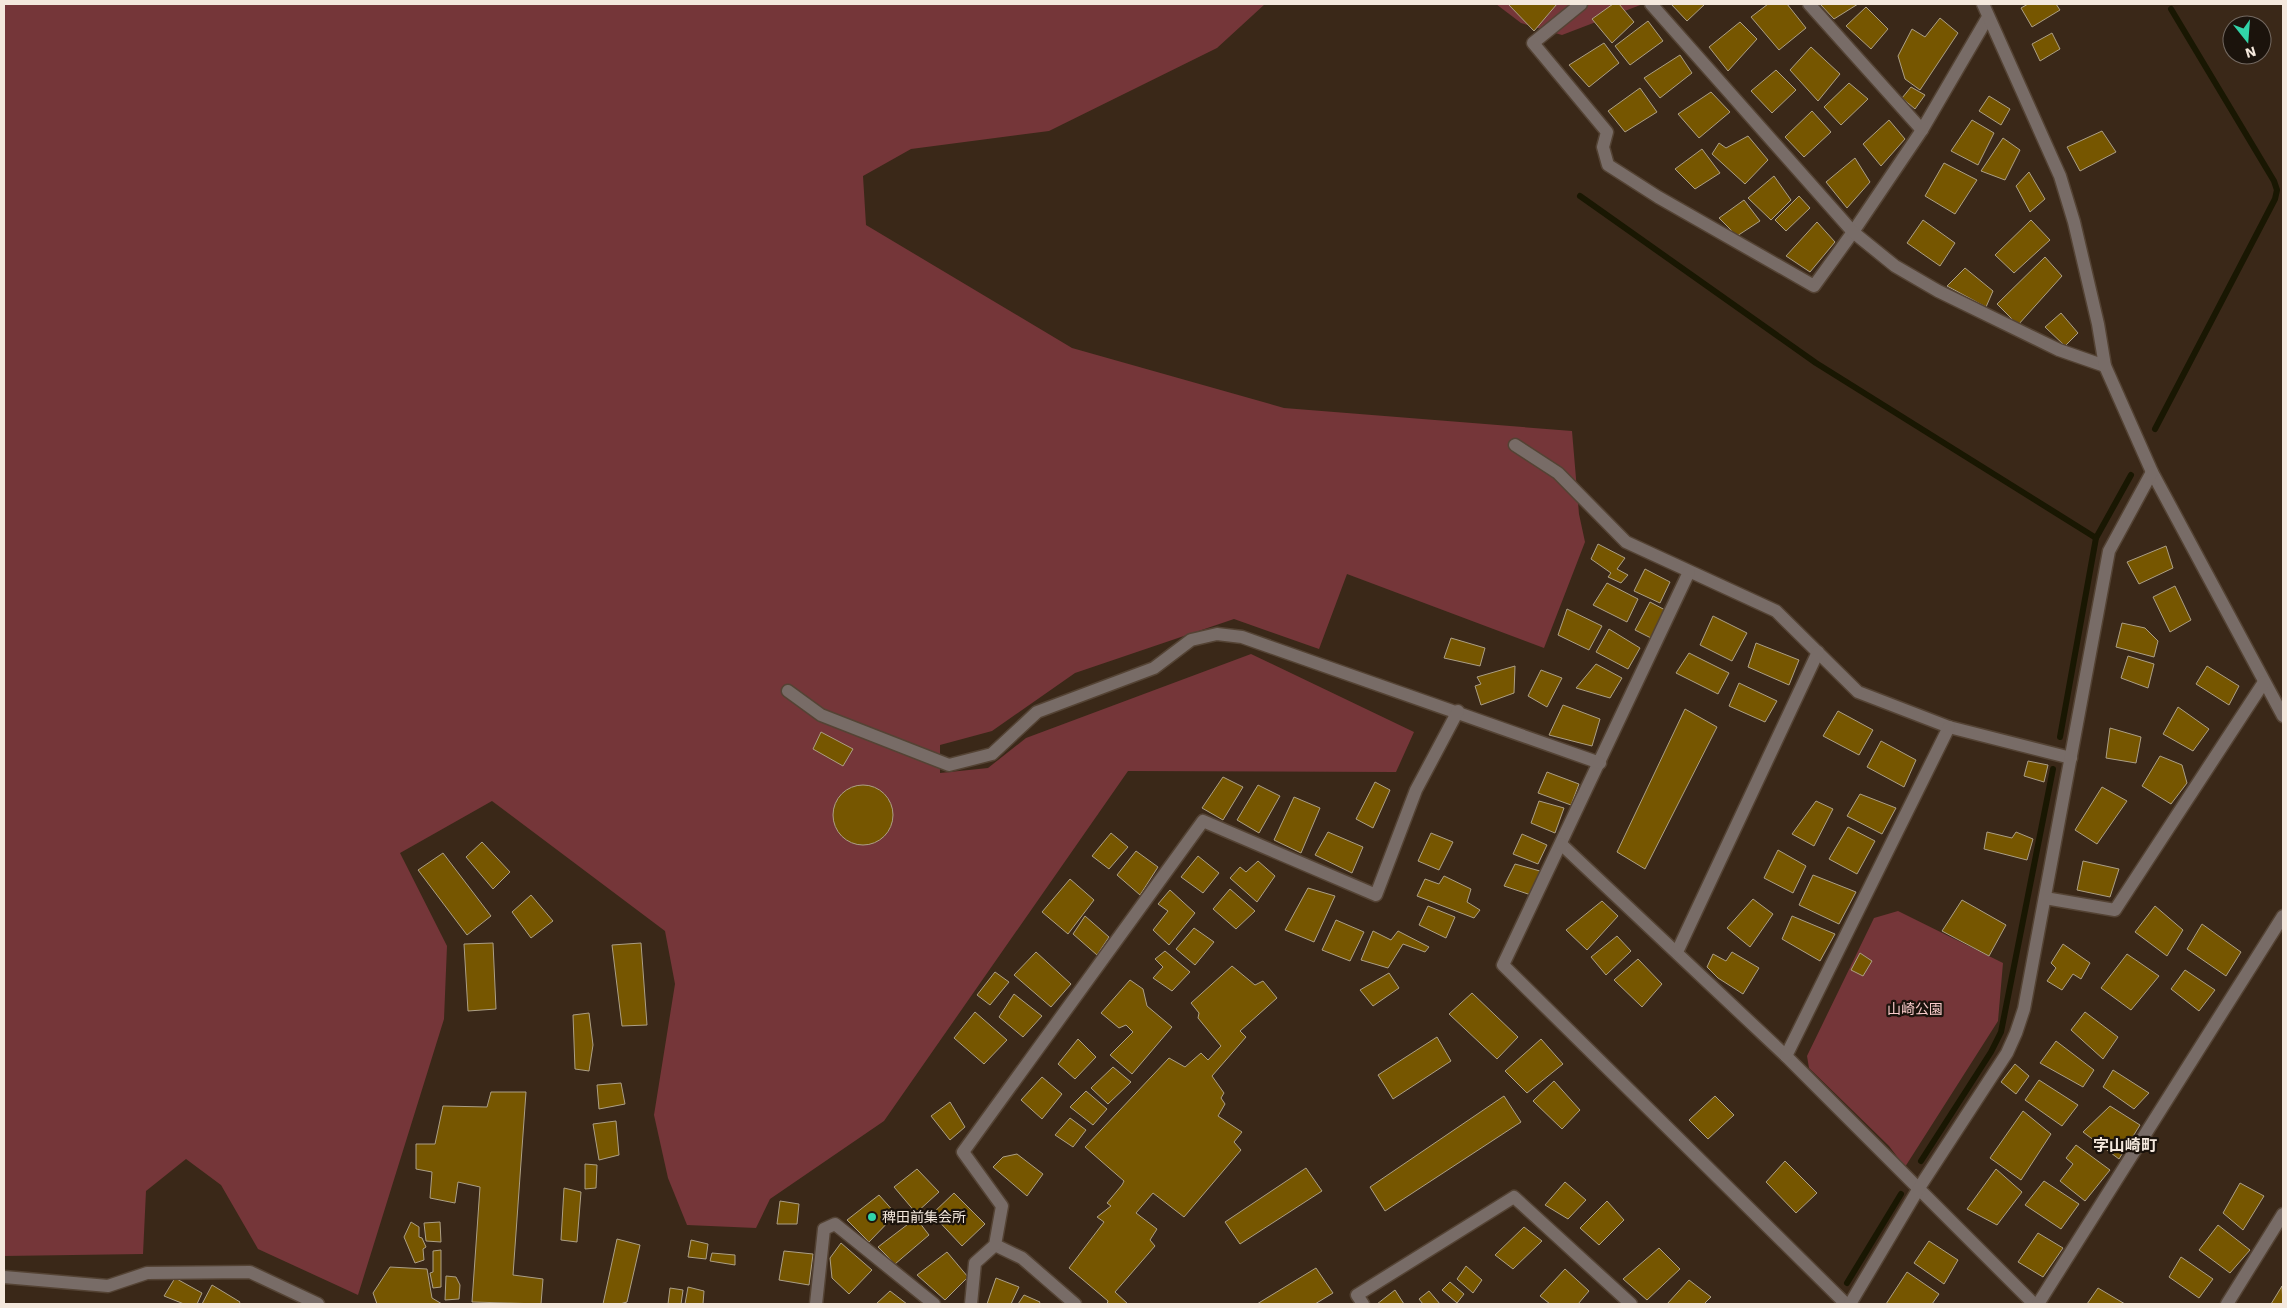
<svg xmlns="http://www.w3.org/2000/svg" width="2287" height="1308" viewBox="0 0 2287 1308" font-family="'Work Sans','Noto Sans JP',sans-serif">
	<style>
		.green { fill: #753639 }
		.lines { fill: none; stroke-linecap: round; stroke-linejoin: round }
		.stream { stroke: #191702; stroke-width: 6 }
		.building { fill: #765600; stroke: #ac9f85 }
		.minor-casing { stroke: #544334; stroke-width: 15 }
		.tertiary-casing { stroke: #544334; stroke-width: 15 }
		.minor { stroke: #786c67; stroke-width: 12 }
		.tertiary { stroke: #786c67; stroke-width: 12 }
		.poi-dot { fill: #31d4a9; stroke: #1b130c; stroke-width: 2 }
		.labels { text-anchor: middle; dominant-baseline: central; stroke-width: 4.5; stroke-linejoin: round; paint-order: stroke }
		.park-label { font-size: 14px; fill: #f9cccb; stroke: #1b130c }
		.poi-label { font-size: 14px; fill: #f4e8dd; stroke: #1b130c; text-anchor: start }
		.quarter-label { font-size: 16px; font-weight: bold; fill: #f4e8dd; stroke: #1b130c }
	</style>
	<rect width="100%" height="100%" fill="#3a2818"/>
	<!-- green -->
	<g class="green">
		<path d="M4,4H1265L1217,48L1049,131L911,149L863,176L866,225L1072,348L1284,408L1572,431L1579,514L1585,542L1544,648L1347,574L1319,649L1234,619L1075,673L992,731L940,745V773L988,768L1026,738L1251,654L1414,732L1396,772L1128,771L884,1121L770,1199L756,1228L687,1225L668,1178L654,1115L675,984L665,931L492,801L400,853L447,946L444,1019L358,1295L258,1249L221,1185L186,1159L146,1191L143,1254L4,1256Z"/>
		<path d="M1496,4H1643L1562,35L1521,23Z"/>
		<path d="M1898,911L2003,963L1998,1021L1905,1167L1889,1146L1809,1068L1807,1056L1874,918Z"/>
	</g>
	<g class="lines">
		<!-- stream -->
		<g class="stream">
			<path d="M1580,196L1816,363L2096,538"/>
			<path d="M2155,429L2275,199L2277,190L2274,181L2171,9"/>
			<path d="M2060,737L2096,538L2131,475"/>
			<path d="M1921,1161L1991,1052L2001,1032L2053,769"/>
			<path d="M1847,1283L1901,1194"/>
		</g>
	</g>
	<!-- building -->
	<g class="building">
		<path d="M1508,4H1557L1534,31Z"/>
		<path d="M1613,4H1619L1634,22L1612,43L1592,19Z"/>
		<path d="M1671,4H1705L1687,21Z"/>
		<path d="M1768,4H1787L1806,28L1779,50L1751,17Z"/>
		<path d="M1820,4H1858L1834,19Z"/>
		<path d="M2028,4H2056L2060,10L2032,27L2021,8Z"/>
		<path d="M1866,7L1888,29L1871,49L1846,26Z"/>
		<path d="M1940,18L1958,33L1920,90L1905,79L1898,56L1912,29L1925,37Z"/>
		<path d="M1648,21L1663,41L1630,65L1615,46Z"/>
		<path d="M1740,22L1757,39L1728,71L1709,47Z"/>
		<path d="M2052,33L2060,49L2040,61L2032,44Z"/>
		<path d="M1604,43L1619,63L1589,87L1569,65Z"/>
		<path d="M1811,47L1840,74L1818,101L1790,70Z"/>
		<path d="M1680,55L1692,73L1660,98L1644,78Z"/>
		<path d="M1776,70L1796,90L1772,113L1751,91Z"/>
		<path d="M1849,83L1868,99L1841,125L1824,107Z"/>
		<path d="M1911,87L1925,95L1915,109L1902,98Z"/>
		<path d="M1640,88L1657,112L1625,132L1608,111Z"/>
		<path d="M1711,92L1730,112L1699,138L1678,114Z"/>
		<path d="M1989,96L2010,109L2001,125L1979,111Z"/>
		<path d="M1812,111L1831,132L1804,157L1785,137Z"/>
		<path d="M1889,120L1905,139L1881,166L1863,144Z"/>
		<path d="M1972,120L1994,133L1978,165L1951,151Z"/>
		<path d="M2102,131L2116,152L2080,171L2067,147Z"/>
		<path d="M1748,136L1768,160L1745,184L1712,154L1719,143L1726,148Z"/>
		<path d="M2003,138L2020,150L2005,180L1981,171Z"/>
		<path d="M1702,149L1720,173L1695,189L1675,169Z"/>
		<path d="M1855,158L1870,182L1847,208L1826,182Z"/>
		<path d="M1944,163L1977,180L1955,214L1925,196Z"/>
		<path d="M2029,172L2045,199L2030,212L2016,186Z"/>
		<path d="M1774,176L1791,200L1771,220L1748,198Z"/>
		<path d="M1799,196L1810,208L1786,231L1775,220Z"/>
		<path d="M1744,200L1760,221L1737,236L1719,218Z"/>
		<path d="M1923,220L1955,243L1940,266L1907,243Z"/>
		<path d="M2031,220L2050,240L2014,273L1995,255Z"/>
		<path d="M1817,222L1835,242L1810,272L1786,256Z"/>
		<path d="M2045,257L2062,276L2018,325L1997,304Z"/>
		<path d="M1965,268L1993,291L1986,307L1947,286Z"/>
		<path d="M2061,313L2078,333L2065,346L2045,327Z"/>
		<path d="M1598,544L1625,558L1617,569L1628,575L1621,583L1608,577L1611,573L1591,559Z"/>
		<path d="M2166,546L2173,568L2139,584L2127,562Z"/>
		<path d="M1645,569L1670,582L1660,603L1634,591Z"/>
		<path d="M1607,583L1638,599L1627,622L1593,605Z"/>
		<path d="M2175,586L2191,620L2170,632L2153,597Z"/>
		<path d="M1650,602L1667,611L1653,639L1635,630Z"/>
		<path d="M1567,609L1602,626L1589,650L1558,635Z"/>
		<path d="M1713,616L1747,633L1732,661L1700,645Z"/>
		<path d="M2122,623L2145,628L2158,641L2154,657L2116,647Z"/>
		<path d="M1609,629L1640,648L1628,669L1596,652Z"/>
		<path d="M1451,638L1485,648L1480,666L1444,658Z"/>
		<path d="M1756,643L1799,660L1789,685L1748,667Z"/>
		<path d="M1689,653L1729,673L1718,694L1676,673Z"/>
		<path d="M2128,656L2154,664L2148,688L2121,678Z"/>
		<path d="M1596,664L1622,678L1610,698L1576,688Z"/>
		<path d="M1515,666L1514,693L1481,705L1475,686L1481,684L1477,677Z"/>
		<path d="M2207,666L2239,686L2229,705L2196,684Z"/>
		<path d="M1541,670L1562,678L1547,707L1528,696Z"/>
		<path d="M1739,683L1777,701L1765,722L1729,706Z"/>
		<path d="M1563,705L1600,719L1592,746L1549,735Z"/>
		<path d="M2178,707L2209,729L2193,751L2163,734Z"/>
		<path d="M1685,709L1717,727L1645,869L1617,852Z"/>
		<path d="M1838,711L1873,730L1859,755L1823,736Z"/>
		<path d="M2110,728L2141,737L2136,763L2106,758Z"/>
		<path d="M821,732L853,749L843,766L813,749Z"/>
		<path d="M1881,741L1916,760L1904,787L1867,767Z"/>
		<path d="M2160,756L2182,765L2187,783L2171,804L2142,786Z"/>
		<path d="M2028,761L2048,765L2044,782L2024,776Z"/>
		<path d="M1547,772L1579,784L1571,805L1538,793Z"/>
		<path d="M1223,777L1243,787L1223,820L1202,808Z"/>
		<path d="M1375,782L1390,790L1373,828L1356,819Z"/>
		<circle cx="863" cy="815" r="30"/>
		<path d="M1258,785L1280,796L1259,833L1237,820Z"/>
		<path d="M2102,787L2127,801L2097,844L2075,830Z"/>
		<path d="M1860,794L1896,808L1882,834L1847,816Z"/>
		<path d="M1294,797L1320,808L1301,853L1274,840Z"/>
		<path d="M1539,801L1564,808L1555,833L1531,823Z"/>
		<path d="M1816,801L1833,809L1814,846L1792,834Z"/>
		<path d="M1848,827L1875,841L1857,874L1829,859Z"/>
		<path d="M1328,832L1363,847L1352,873L1315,855Z"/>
		<path d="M1987,832L2012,838L2016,832L2033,839L2027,860L1984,849Z"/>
		<path d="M1111,833L1128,847L1109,869L1092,856Z"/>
		<path d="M1431,833L1453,842L1439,870L1418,861Z"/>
		<path d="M1522,834L1547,845L1538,864L1513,854Z"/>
		<path d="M482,842L510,872L493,889L466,857Z"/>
		<path d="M1778,850L1806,866L1793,893L1764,878Z"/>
		<path d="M1136,851L1158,867L1140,895L1117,875Z"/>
		<path d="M443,853L491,916L467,935L418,870Z"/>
		<path d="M1198,856L1219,873L1203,893L1181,877Z"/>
		<path d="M1258,861L1275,876L1257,902L1230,878L1240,867L1246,872Z"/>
		<path d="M2083,861L2119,869L2110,897L2077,890Z"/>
		<path d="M1515,864L1540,871L1531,895L1504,886Z"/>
		<path d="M1813,875L1856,892L1839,924L1799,905Z"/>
		<path d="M1444,876L1471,889L1467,902L1480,910L1474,918L1417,896L1425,879L1439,884Z"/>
		<path d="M1070,879L1094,900L1068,934L1042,912Z"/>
		<path d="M1308,888L1335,896L1314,942L1285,930Z"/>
		<path d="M1230,889L1255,911L1236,929L1213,909Z"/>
		<path d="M1170,890L1195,913L1169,945L1153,930L1168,911L1158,904Z"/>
		<path d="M531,895L553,921L531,938L512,912Z"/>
		<path d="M1753,899L1773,914L1750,947L1727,928Z"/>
		<path d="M1962,900L2006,925L1989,956L1942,931Z"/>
		<path d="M1602,901L1618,916L1587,950L1566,930Z"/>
		<path d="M1428,906L1455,917L1446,938L1419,925Z"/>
		<path d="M2155,906L2183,930L2167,956L2135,932Z"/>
		<path d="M1085,916L1109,937L1097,955L1073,934Z"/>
		<path d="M1792,916L1835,934L1820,961L1782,939Z"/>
		<path d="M1336,920L1364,932L1350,961L1322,950Z"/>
		<path d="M2202,924L2241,952L2226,976L2187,949Z"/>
		<path d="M1194,928L1214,942L1195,965L1176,949Z"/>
		<path d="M1373,931L1391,940L1398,931L1429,947L1425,952L1403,944L1388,968L1361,960Z"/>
		<path d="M1617,936L1631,951L1606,975L1591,957Z"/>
		<path d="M493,943L496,1009L468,1011L464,944Z"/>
		<path d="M641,943L647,1025L622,1026L612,945Z"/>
		<path d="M2063,944L2090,963L2081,979L2073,974L2062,990L2047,981L2056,968L2051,963Z"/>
		<path d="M1165,951L1190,972L1172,991L1153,978L1163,967L1155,959Z"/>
		<path d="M1036,952L1071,984L1051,1007L1014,975Z"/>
		<path d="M1732,952L1759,968L1743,994L1718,978L1707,967L1713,954L1726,961Z"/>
		<path d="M1860,953L1872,961L1863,976L1851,970Z"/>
		<path d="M2127,954L2159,976L2131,1010L2101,988Z"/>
		<path d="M1638,959L1662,984L1642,1007L1614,980Z"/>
		<path d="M1232,966L1255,985L1263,981L1277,998L1240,1031L1246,1037L1212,1076L1224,1093L1221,1098L1225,1104L1218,1116L1242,1132L1234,1142L1241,1150L1184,1217L1153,1193L1136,1213L1157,1229L1150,1240L1155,1246L1115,1292L1128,1304H1107L1108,1301L1069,1268L1104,1222L1097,1217L1111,1206L1107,1203L1122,1185L1124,1181L1085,1147L1169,1058L1185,1067L1201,1053L1208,1060L1221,1046L1198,1018L1199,1013L1191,1003Z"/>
		<path d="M2185,970L2215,990L2199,1011L2171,989Z"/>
		<path d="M995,972L1009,982L990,1005L977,995Z"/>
		<path d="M1389,973L1399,988L1373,1006L1360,990Z"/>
		<path d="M1130,980L1143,989L1147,1006L1172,1027L1132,1074L1110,1055L1133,1032L1126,1025L1119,1028L1101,1013Z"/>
		<path d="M1472,993L1518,1037L1497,1059L1449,1014Z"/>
		<path d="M1014,994L1042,1016L1023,1037L999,1017Z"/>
		<path d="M975,1012L1007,1040L984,1064L954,1038Z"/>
		<path d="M2085,1012L2118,1037L2103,1059L2071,1030Z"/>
		<path d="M589,1013L593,1045L589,1071L575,1069L573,1015Z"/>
		<path d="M1437,1037L1451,1061L1393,1099L1378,1075Z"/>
		<path d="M1078,1039L1096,1057L1075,1079L1058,1064Z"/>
		<path d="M1541,1039L1563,1064L1527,1093L1505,1071Z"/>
		<path d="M2056,1041L2094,1070L2083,1087L2040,1063Z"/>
		<path d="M2015,1064L2029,1076L2016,1094L2001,1082Z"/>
		<path d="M1113,1067L1131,1082L1108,1104L1091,1088Z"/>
		<path d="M2113,1070L2149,1093L2134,1109L2103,1087Z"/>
		<path d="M1042,1077L1062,1094L1042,1119L1021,1100Z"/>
		<path d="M2039,1080L2078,1105L2062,1126L2025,1100Z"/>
		<path d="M1554,1081L1580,1110L1562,1129L1533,1101Z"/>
		<path d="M621,1083L625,1104L599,1109L597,1085Z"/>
		<path d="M1086,1091L1107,1109L1093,1125L1070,1107Z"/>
		<path d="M491,1092H526L513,1275L543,1279L541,1304L472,1302L480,1187L458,1182L455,1203L430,1198L432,1172L416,1169V1144H435L443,1106L487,1107Z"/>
		<path d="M1504,1096L1521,1122L1385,1211L1370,1187Z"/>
		<path d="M1715,1096L1734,1115L1708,1139L1689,1120Z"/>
		<path d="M950,1102L965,1127L950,1140L931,1116Z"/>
		<path d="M2110,1106L2140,1125L2119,1159L2083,1132Z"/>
		<path d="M2023,1111L2051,1134L2021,1180L1990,1158Z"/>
		<path d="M1070,1118L1086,1130L1073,1147L1055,1135Z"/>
		<path d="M616,1121L619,1155L599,1160L593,1124Z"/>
		<path d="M2076,1145L2110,1170L2085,1201L2060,1181L2073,1164L2066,1158Z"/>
		<path d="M1017,1154L1043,1174L1027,1196L993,1167L1003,1157Z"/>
		<path d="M1785,1161L1817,1193L1796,1213L1766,1182Z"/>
		<path d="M585,1164L597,1165L596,1188L585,1189Z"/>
		<path d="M1306,1168L1322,1191L1240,1244L1225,1222Z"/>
		<path d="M917,1169L939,1192L916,1213L894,1187Z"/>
		<path d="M1996,1169L2022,1192L1997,1225L1967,1209Z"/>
		<path d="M2044,1181L2079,1204L2061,1229L2025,1205Z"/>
		<path d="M1565,1182L1586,1200L1568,1219L1545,1205Z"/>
		<path d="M2240,1183L2264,1196L2243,1230L2223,1213Z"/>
		<path d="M564,1188L581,1192L577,1242L561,1240Z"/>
		<path d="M954,1193L985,1224L962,1246L932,1214Z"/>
		<path d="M879,1195L896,1214L869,1242L847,1220Z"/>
		<path d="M780,1201L799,1204L797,1224H777Z"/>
		<path d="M1607,1201L1624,1220L1599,1245L1580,1228Z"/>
		<path d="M916,1218L929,1235L895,1264L878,1247Z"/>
		<path d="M411,1222L419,1227V1237L422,1238L426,1247L423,1249L424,1260L415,1263L404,1237Z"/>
		<path d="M440,1222L441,1242L426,1241L424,1223Z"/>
		<path d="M2218,1225L2250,1250L2230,1273L2199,1250Z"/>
		<path d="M1524,1227L1542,1241L1513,1269L1495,1255Z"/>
		<path d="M2038,1233L2063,1248L2043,1277L2018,1262Z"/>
		<path d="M617,1239L640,1245L627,1302L620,1304H603Z"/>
		<path d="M691,1240L708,1244L706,1259L688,1257Z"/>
		<path d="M1929,1241L1958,1260L1944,1284L1914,1263Z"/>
		<path d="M841,1243L872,1270L849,1294L832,1278L830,1258Z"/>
		<path d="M1659,1248L1680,1269L1647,1300L1623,1279Z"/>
		<path d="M441,1250V1287L433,1288L430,1273L433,1272V1251Z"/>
		<path d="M784,1251L813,1254L809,1285L779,1280Z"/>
		<path d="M947,1252L968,1277L945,1300L917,1275Z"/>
		<path d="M712,1253L735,1255V1265L710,1261Z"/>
		<path d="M2181,1257L2213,1279L2199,1298L2169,1277Z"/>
		<path d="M1466,1266L1482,1280L1473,1293L1457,1279Z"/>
		<path d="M390,1267L427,1269L432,1298L442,1304H377L373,1293Z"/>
		<path d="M1316,1268L1333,1293L1315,1304H1257Z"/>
		<path d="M1565,1269L1589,1291L1578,1304H1550L1540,1296Z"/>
		<path d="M1907,1272L1939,1294L1932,1304H1886Z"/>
		<path d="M446,1276L456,1277L460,1285L459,1299L445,1300Z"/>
		<path d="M175,1278L202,1293L197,1304H184L164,1296Z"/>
		<path d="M996,1278L1019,1287L1011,1304H987Z"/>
		<path d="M1689,1280L1711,1297L1704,1304H1667Z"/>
		<path d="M1450,1282L1464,1294L1457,1303L1442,1290Z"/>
		<path d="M212,1285L240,1302L239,1304H202Z"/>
		<path d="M2282,1286L2283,1304H2271Z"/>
		<path d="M688,1287L704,1291L703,1304H685Z"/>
		<path d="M670,1288L683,1290L681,1304H668Z"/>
		<path d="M2098,1288L2125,1304H2087Z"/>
		<path d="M1395,1290L1404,1304H1377Z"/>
		<path d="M890,1291L907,1304H876Z"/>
		<path d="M1429,1291L1440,1304H1423L1419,1299Z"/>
		<path d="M1024,1295L1040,1302L1039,1304H1018Z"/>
	</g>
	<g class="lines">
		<defs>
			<g id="minor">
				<path d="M1581,4L1533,43L1607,132L1603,147L1608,165L1658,197L1814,286L1853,232L1922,130L1988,17"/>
				<path d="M1651,4L1853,232L1895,266L1938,291L2059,350L2105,366"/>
				<path d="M1809,4L1922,130"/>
				<path d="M1983,4L2060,176L2074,222L2098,324L2105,366L2152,472L2283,716"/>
				<path d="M1515,445L1558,473L1626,542L1776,611L1858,692L1949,727L2071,758"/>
				<path d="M1689,572L1503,965L1846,1304"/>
				<path d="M788,691L821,715L949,765L992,754L1037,712L1154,668L1191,640L1217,634L1242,637L1600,763"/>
				<path d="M1561,844L1786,1056L2034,1304"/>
				<path d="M2045,898L2115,910L2264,682"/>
				<path d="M1677,952L1818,652"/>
				<path d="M1786,1056L1949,727"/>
				<path d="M995,1245L1022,1258L1075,1304"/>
				<path d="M4,1277L108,1286L147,1273L250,1272L318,1304"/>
				<path d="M816,1304L824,1229L835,1224L934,1304"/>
				<path d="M971,1304L975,1263L995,1245L1002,1206L963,1152L1203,821L1376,895L1416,790L1458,711"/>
				<path d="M1363,1304L1357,1295L1514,1197L1631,1304"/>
				<path d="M1850,1304L1919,1188L2007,1053L2016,1033L2024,1009L2109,551L2152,472"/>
				<path d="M2227,1304L2283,1214"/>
			</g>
			<path id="tertiary" d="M2038,1304L2283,916"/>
		</defs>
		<!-- minor casing -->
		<use href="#minor" class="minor-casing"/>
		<!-- tertiary casing -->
		<use href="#tertiary" class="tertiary-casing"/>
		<!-- minor -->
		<use href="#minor" class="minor"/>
		<!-- tertiary -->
		<use href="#tertiary" class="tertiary"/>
	</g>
	<!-- markers -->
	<circle class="poi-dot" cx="872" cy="1217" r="5"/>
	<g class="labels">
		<!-- park labels -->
		<g class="park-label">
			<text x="1915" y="1009">山崎公園</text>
		</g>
		<!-- poi labels -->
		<g class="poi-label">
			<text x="882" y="1217">稗田前集会所</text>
		</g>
		<!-- quarter labels -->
		<g class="quarter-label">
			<text x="2125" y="1145">字山崎町</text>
		</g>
	</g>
	<!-- border -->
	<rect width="2287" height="1308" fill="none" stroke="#f4e8dd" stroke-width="10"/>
	<!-- north arrow -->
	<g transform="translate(2247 40) rotate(163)"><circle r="24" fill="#1b130c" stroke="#726860"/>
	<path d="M0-4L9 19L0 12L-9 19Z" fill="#31d4a9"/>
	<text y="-8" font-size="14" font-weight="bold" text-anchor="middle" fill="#f4e8dd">N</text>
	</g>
</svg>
